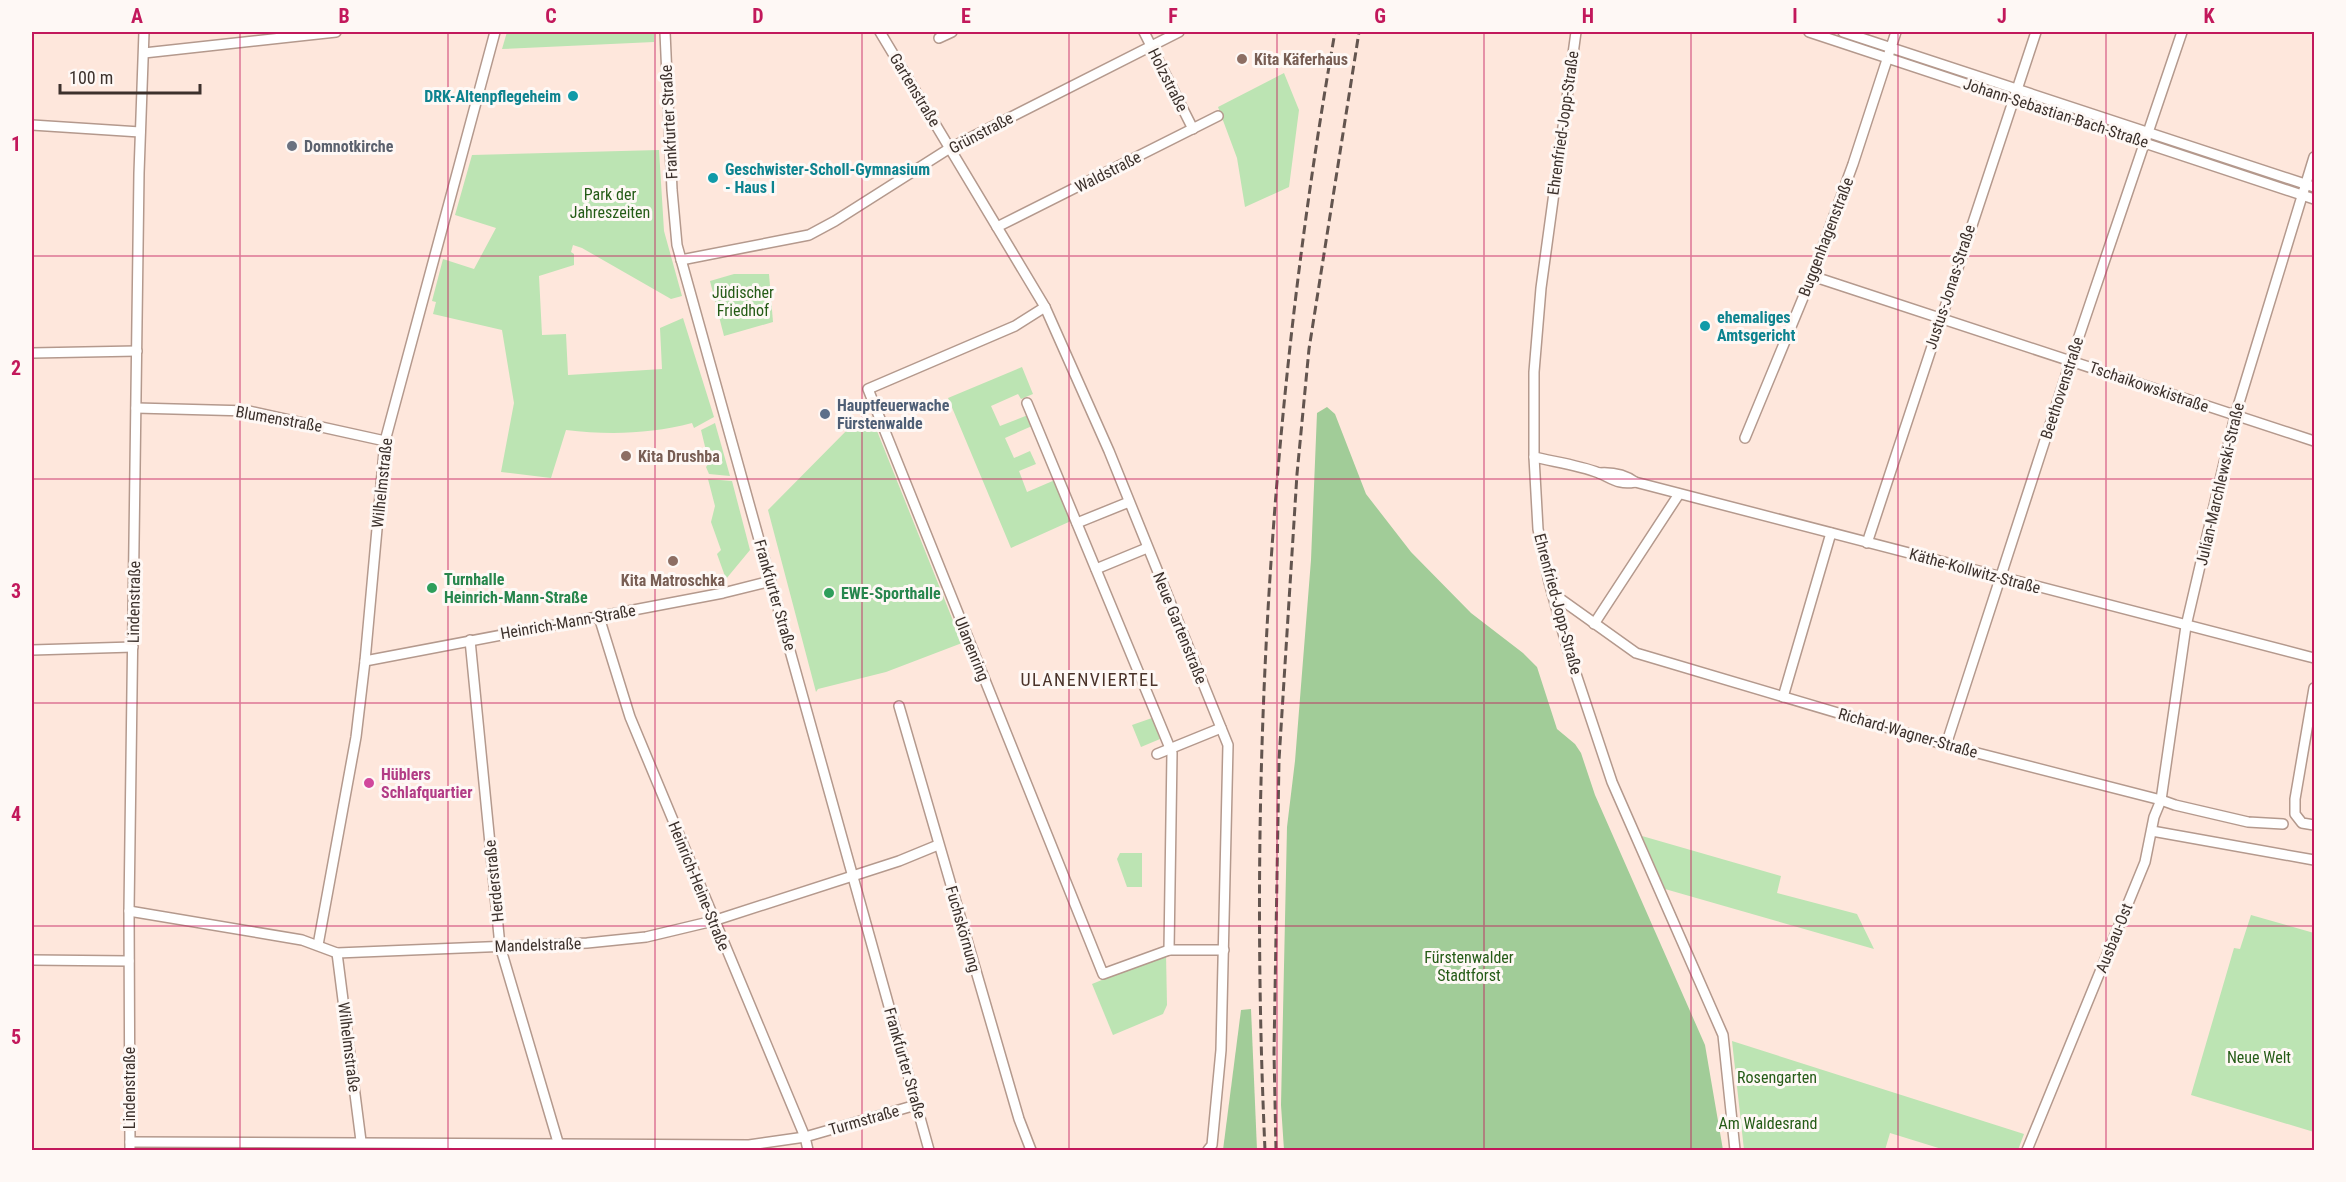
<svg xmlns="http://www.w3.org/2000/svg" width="2346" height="1182" viewBox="0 0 2346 1182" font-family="'Roboto Condensed',sans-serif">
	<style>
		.green { fill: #bce4b3 }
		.forest { fill: #a1cc98 }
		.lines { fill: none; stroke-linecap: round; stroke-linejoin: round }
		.minor-casing { stroke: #b4998d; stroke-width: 12 }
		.minor { stroke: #fff; stroke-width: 9 }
		.rail { stroke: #63554f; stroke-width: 3; stroke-dasharray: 9 4.5; stroke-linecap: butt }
		.grid { fill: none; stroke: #c2185b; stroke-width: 1.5; stroke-opacity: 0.55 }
		.education-dot { fill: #8d6e63; stroke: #fef8f5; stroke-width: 2 }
		.culture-dot { fill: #0f9aa8; stroke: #fef8f5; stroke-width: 2 }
		.worship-dot { fill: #6b7280; stroke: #fef8f5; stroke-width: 2 }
		.service-dot { fill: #5c6f8a; stroke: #fef8f5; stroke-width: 2 }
		.leisure-dot { fill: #2e9e5b; stroke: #fef8f5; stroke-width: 2 }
		.hotel-dot { fill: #d1479c; stroke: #fef8f5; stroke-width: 2 }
		.labels { text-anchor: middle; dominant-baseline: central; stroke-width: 6; stroke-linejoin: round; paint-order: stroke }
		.education-label { font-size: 16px; font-weight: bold; fill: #785e54; stroke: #fef8f5; text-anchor: start }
		.street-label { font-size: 16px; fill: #3c312c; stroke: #fef8f5 }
		.culture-label { font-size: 16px; font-weight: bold; fill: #0d838f; stroke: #fef8f5; text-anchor: start }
		.worship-label { font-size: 16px; font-weight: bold; fill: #5b616d; stroke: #fef8f5; text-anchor: start }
		.park-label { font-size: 16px; fill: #245b16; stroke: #fef8f5 }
		.service-label { font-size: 16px; font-weight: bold; fill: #4e5e75; stroke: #fef8f5; text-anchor: start }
		.leisure-label { font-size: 16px; font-weight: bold; fill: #27864d; stroke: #fef8f5; text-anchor: start }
		.hotel-label { font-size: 16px; font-weight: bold; fill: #b23c85; stroke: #fef8f5; text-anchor: start }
		.neighbourhood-label { font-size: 18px; letter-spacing: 1.5px; fill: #4a332a; stroke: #fef8f5 }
		.neatline { fill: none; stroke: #c2185b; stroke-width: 2 }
		.grid-label { font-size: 20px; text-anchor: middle; font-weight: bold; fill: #c2185b }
	</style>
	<rect width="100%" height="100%" fill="#fee7dc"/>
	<!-- green -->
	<g class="green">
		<path d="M507,32H654V42L502,49Z"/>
		<path d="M1284,73L1299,110L1289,187L1245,207L1237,158L1218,107Z"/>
		<path d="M659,150L664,231L682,296L671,299L582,248L573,245L571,252L574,254V265L539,276L542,335L566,334L568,375L662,369L660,328L683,318L714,417L694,428L692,423C650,434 609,435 566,430L551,478L501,472L514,403L502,330L433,314L436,302L432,301L443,259L474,269L496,228L455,215L472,155Z"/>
		<path d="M734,274H769L773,322L724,336L710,281Z"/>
		<path d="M1022,367L1033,394L1021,399L1018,394L991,406L1000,426L1028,415L1032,426L1005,438L1014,458L1030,451L1036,464L1019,471L1027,492L1055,480L1071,521L1011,548L948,398Z"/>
		<path d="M871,416L962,643L886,672L818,689L816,692L768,510L854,423Z"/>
		<path d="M715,423L730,476L709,474L706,467L709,463L701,430Z"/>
		<path d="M708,479L732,481L750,550L726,579L717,554L721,550L711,522L715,506Z"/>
		<path d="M1152,718L1160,739L1141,747L1132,725Z"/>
		<path d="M1642,836L1781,876L1777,893L1857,914L1874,949L1665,889Z"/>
		<path d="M1120,853H1142V887H1127L1117,859Z"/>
		<path d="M2251,915L2314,933V1132L2191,1095L2234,948L2240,949Z"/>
		<path d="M1166,954L1167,1005L1163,1014L1113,1035L1092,984Z"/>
		<path d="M1732,1041L2024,1134L2018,1150H1945L1890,1133L1885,1150H1744Z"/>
	</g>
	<!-- forest -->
	<g class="forest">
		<path d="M1327,407L1335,414L1366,494L1411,552L1471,613L1523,653L1537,667L1557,729L1575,744L1581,753L1595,795L1705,1045L1723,1150H1284L1281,1105L1287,827L1295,761L1311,560L1317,413Z"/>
		<path d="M1251,1009L1257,1150H1223L1241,1010Z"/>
	</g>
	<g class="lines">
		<defs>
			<g id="minor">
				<path d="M665,32L672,190L677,245L929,1150"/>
				<path d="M880,32L1045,307L1109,451L1228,745L1221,1050L1212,1145L1208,1150"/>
				<path d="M1144,32L1193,129"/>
				<path d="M1576,32L1541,288L1534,372V457L1538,529L1549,582L1567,647L1612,782L1723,1035L1735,1150"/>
				<path d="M1809,32L2314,199"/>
				<path d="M1843,32L2314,187"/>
				<path d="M939,38L952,32"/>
				<path d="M144,53L336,32"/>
				<path d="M32,125L140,132"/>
				<path d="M997,227L1218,116"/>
				<path d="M681,260L809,235L835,221L950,148L1179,32"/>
				<path d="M1812,276L2314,441"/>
				<path d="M1045,307L1015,326L868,389L1103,974L1169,950H1224"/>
				<path d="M32,353L137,351"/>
				<path d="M1027,403L1172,753L1169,950"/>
				<path d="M136,408L249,411L385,441"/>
				<path d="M1745,438L1812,276L1853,164L1896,32"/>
				<path d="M1534,457C1555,462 1579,465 1599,473C1613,479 1619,485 1635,482L2314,658"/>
				<path d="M1599,473C1613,472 1624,474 1635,482"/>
				<path d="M1077,523L1129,502"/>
				<path d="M1867,543L2036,32"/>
				<path d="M1096,569L1147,548"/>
				<path d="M1552,593L1636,653L1946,745L2161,800L2175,805L2248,822L2283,824"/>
				<path d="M599,617L630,717L805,1137L808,1150"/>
				<path d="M1594,624L1679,494"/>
				<path d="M470,640L500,946L560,1149"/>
				<path d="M32,650L133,647"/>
				<path d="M365,661L723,593L771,581"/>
				<path d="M2314,688L2295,799V814L2302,823L2314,825"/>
				<path d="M1783,697L1831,533"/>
				<path d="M899,706L1019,1119L1031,1150"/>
				<path d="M1946,745L2071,360L2182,32"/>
				<path d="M1157,754L1221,728"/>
				<path d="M2152,831L2314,860"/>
				<path d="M129,911L302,940L337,953L587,943L646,937L713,921L899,861L938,845"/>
				<path d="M318,945L356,737L365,661L385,441L495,32"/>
				<path d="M337,953L361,1141"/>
				<path d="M32,960L129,961"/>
				<path d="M130,1142L749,1145L805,1137L916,1105"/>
				<path d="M130,1150L129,911L139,173L144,32"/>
				<path d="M2027,1150L2145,862L2154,817L2161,800L2186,626L2235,416L2314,157"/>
			</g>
		</defs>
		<!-- minor casing -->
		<use href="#minor" class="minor-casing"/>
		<!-- minor -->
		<use href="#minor" class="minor"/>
		<!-- rail -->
		<g class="rail">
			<path d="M1265,1150C1248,777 1270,400 1335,32"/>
			<path d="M1276,1150L1274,1052L1279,760L1297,474L1309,349L1359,32"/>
		</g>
	</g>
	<!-- grid -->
	<path class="grid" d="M240,32V1150M448,32V1150M655,32V1150M862,32V1150M1069,32V1150M1277,32V1150M1484,32V1150M1691,32V1150M1898,32V1150M2106,32V1150M32,256H2314M32,479H2314M32,703H2314M32,926H2314"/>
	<!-- markers -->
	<g class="education-dot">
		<circle cx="1242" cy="59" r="6"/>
		<circle cx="626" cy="456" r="6"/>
		<circle cx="673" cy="561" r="6"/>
	</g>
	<g class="culture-dot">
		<circle cx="573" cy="96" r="6"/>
		<circle cx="713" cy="178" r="6"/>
		<circle cx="1705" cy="326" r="6"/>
	</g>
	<circle class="worship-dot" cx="292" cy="146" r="6"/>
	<circle class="service-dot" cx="825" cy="414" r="6"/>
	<g class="leisure-dot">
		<circle cx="432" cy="588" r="6"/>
		<circle cx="829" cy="593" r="6"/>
	</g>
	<circle class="hotel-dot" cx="369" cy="783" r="6"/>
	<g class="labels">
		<!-- education labels -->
		<g class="education-label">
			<text x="1254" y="59">Kita Käferhaus</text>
			<text x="638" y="456">Kita Drushba</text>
			<text x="673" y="580" text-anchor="middle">Kita Matroschka</text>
		</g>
		<!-- street labels -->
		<g class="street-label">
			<text transform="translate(1168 80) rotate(63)">Holzstraße</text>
			<text transform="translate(915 90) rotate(59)">Gartenstraße</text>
			<text transform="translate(2056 113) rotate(18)">Johann-Sebastian-Bach-Straße</text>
			<text transform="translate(669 122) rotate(-93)">Frankfurter Straße</text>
			<text transform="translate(1563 123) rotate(-82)">Ehrenfried-Jopp-Straße</text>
			<text transform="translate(981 133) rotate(-28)">Grünstraße</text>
			<text transform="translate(1108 172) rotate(-27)">Waldstraße</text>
			<text transform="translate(1826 237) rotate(-69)">Buggenhagenstraße</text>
			<text transform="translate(1950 287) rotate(-72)">Justus-Jonas-Straße</text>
			<text transform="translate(2149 387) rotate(19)">Tschaikowskistraße</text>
			<text transform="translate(2062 388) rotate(-72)">Beethovenstraße</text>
			<text transform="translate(279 419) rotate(10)">Blumenstraße</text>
			<text transform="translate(382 483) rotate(-84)">Wilhelmstraße</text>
			<text transform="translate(2220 484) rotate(-77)">Julian-Marchlewski-Straße</text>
			<text transform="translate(1975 571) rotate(15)">Käthe-Kollwitz-Straße</text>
			<text transform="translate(775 595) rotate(74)">Frankfurter Straße</text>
			<text transform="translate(134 602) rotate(-89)">Lindenstraße</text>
			<text transform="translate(1558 604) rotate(75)">Ehrenfried-Jopp-Straße</text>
			<text transform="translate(568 622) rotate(-10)">Heinrich-Mann-Straße</text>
			<text transform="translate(1180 628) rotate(68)">Neue Gartenstraße</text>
			<text transform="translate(972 649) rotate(68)">Ulanenring</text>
			<text transform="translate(1908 733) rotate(16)">Richard-Wagner-Straße</text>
			<text transform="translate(494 881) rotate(-96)">Herderstraße</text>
			<text transform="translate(699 886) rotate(68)">Heinrich-Heine-Straße</text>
			<text transform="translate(963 929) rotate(74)">Fuchskörnung</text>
			<text transform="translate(2114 938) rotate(-68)">Ausbau-Ost</text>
			<text transform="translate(538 945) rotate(-2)">Mandelstraße</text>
			<text transform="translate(349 1047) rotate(83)">Wilhelmstraße</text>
			<text transform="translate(905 1063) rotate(74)">Frankfurter Straße</text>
			<text transform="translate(129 1088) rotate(-90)">Lindenstraße</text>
			<text transform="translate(864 1120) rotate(-16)">Turmstraße</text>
		</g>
		<!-- culture labels -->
		<g class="culture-label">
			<text x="561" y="96" text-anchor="end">DRK-Altenpflegeheim</text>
			<text x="725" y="169">Geschwister-Scholl-Gymnasium<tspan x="725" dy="18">- Haus I</tspan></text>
			<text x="1717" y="317">ehemaliges<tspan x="1717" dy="18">Amtsgericht</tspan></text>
		</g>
		<!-- worship labels -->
		<g class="worship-label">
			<text x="304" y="146">Domnotkirche</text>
		</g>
		<!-- park labels -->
		<g class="park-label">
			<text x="610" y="194">Park der<tspan x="610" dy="18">Jahreszeiten</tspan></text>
			<text x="743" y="292">Jüdischer<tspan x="743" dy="18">Friedhof</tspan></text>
			<text x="1469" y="957">Fürstenwalder<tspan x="1469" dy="18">Stadtforst</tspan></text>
			<text x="2259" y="1057">Neue Welt</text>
			<text x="1777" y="1077">Rosengarten</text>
			<text x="1768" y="1123">Am Waldesrand</text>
		</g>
		<!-- service labels -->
		<g class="service-label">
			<text x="837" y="405">Hauptfeuerwache<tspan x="837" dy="18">Fürstenwalde</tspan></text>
		</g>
		<!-- leisure labels -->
		<g class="leisure-label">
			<text x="444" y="579">Turnhalle<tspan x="444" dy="18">Heinrich-Mann-Straße</tspan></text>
			<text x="841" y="593">EWE-Sporthalle</text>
		</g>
		<!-- hotel labels -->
		<g class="hotel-label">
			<text x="381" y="774">Hüblers<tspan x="381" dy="18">Schlafquartier</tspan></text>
		</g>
		<!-- neighbourhood labels -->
		<g class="neighbourhood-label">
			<text x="1090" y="679">ULANENVIERTEL</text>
		</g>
	</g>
	<!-- border -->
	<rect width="2346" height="1182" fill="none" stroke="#fef8f5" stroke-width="66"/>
	<!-- scale -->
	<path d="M60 84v9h140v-9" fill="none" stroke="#3c312c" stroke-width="3"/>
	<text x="69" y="84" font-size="18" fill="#3c312c" stroke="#fef8f5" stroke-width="4.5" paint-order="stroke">100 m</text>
	<rect x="33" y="33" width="2280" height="1116" class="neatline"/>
	<g class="grid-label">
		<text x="137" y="23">A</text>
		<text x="344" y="23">B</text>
		<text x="551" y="23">C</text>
		<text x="758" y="23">D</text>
		<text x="966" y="23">E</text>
		<text x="1173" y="23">F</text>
		<text x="1380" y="23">G</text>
		<text x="1588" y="23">H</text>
		<text x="1795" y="23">I</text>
		<text x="2002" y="23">J</text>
		<text x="2209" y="23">K</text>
		<text x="16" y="151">1</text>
		<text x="16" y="375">2</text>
		<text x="16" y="598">3</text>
		<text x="16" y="821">4</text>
		<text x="16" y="1044">5</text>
	</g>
</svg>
